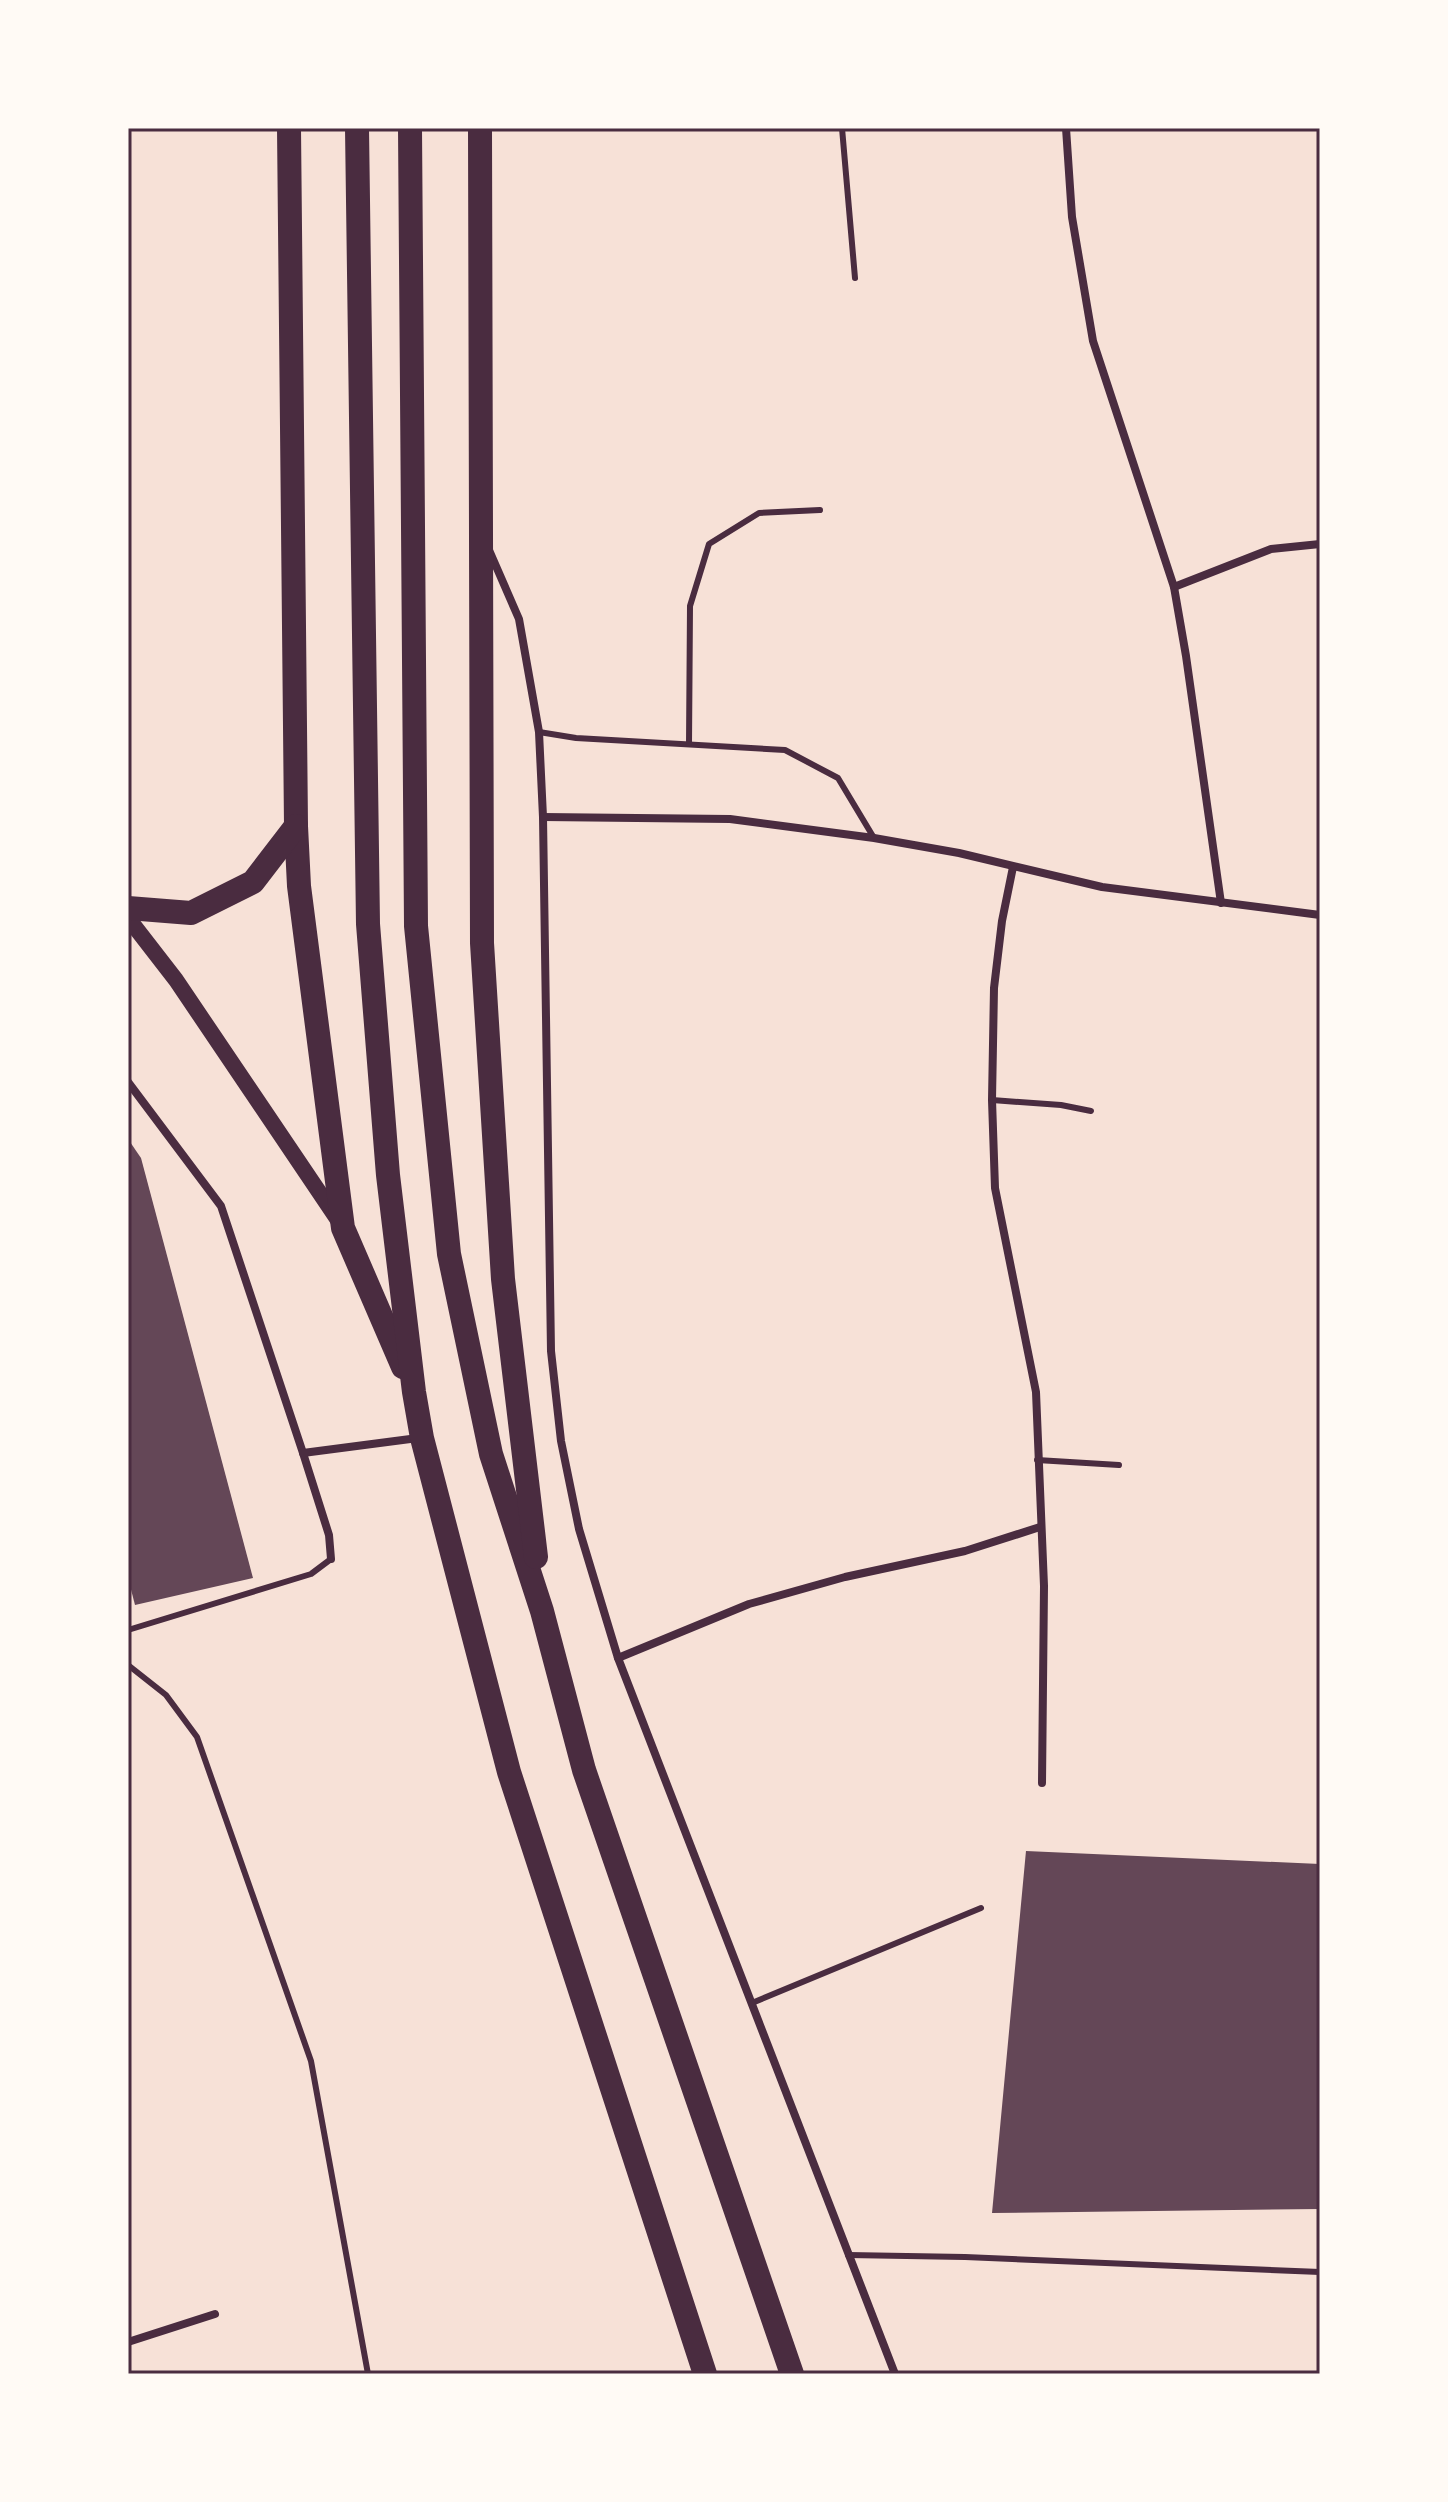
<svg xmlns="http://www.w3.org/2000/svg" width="1448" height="2502" viewBox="0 0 1448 2502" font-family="Commissioner,sans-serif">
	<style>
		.building { fill: #644757 }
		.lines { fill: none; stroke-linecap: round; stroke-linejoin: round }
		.service { stroke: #4a2c40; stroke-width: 6 }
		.minor { stroke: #4a2c40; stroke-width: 8 }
		.secondary { stroke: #4a2c40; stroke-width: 16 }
		.motorway { stroke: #4a2c40; stroke-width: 24 }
		.neatline { fill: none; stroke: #4a2c40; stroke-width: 3 }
	</style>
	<rect width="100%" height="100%" fill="#f7e1d7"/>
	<!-- building -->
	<g class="building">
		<path d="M128,1139L141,1158L253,1578L135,1605L128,1578Z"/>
		<path d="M1026,1851L1320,1864V2209L992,2213Z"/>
	</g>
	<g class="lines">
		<!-- service -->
		<g class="service">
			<path d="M842,128L855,278"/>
			<path d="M539,732L576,738L785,750L838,778L874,838"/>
			<path d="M689,744L690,606L709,544L759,513L820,510"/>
			<path d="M992,1100L1061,1105L1091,1111"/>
			<path d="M1037,1460L1119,1465"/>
			<path d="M128,1630L311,1574L331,1559"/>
			<path d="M128,1665L166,1695L197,1737L311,2061L368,2374"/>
			<path d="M752,2003L981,1908"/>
			<path d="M848,2255L965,2257L1320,2272"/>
		</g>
		<!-- minor -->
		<g class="minor">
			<path d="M1066,128L1072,217L1093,341L1174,587L1186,656L1221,903"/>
			<path d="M489,550L519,619L539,732L543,817L551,1351L561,1441L579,1529L618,1658L895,2374"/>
			<path d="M1174,587L1271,549L1320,544"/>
			<path d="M543,817L730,819L874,838L959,853L1102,887L1320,915"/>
			<path d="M1013,867L1002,921L994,988L992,1100L995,1188L1036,1392L1044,1586L1042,1783"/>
			<path d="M128,1082L221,1206L303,1453L329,1535L331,1559"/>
			<path d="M303,1453L418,1438"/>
			<path d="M618,1658L749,1604L845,1577L965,1551L1040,1527"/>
			<path d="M128,2342L215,2314"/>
		</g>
		<!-- secondary -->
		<path class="secondary" d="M128,918L176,980L340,1223"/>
		<!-- motorway -->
		<g class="motorway">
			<path d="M289,128L296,826L299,886L343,1228L403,1367"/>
			<path d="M357,128L368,924L388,1175L414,1392L422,1438L509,1772L705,2374"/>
			<path d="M410,128L416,926L449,1254L491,1454L542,1611L584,1770L792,2374"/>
			<path d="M480,128L482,943L503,1279L536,1557"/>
			<path d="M128,908L191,913L253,882L296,826"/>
		</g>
	</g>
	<!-- border -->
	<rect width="1448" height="2502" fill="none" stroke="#fffaf5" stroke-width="260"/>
	<rect x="130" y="130" width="1188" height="2242" class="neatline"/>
</svg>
